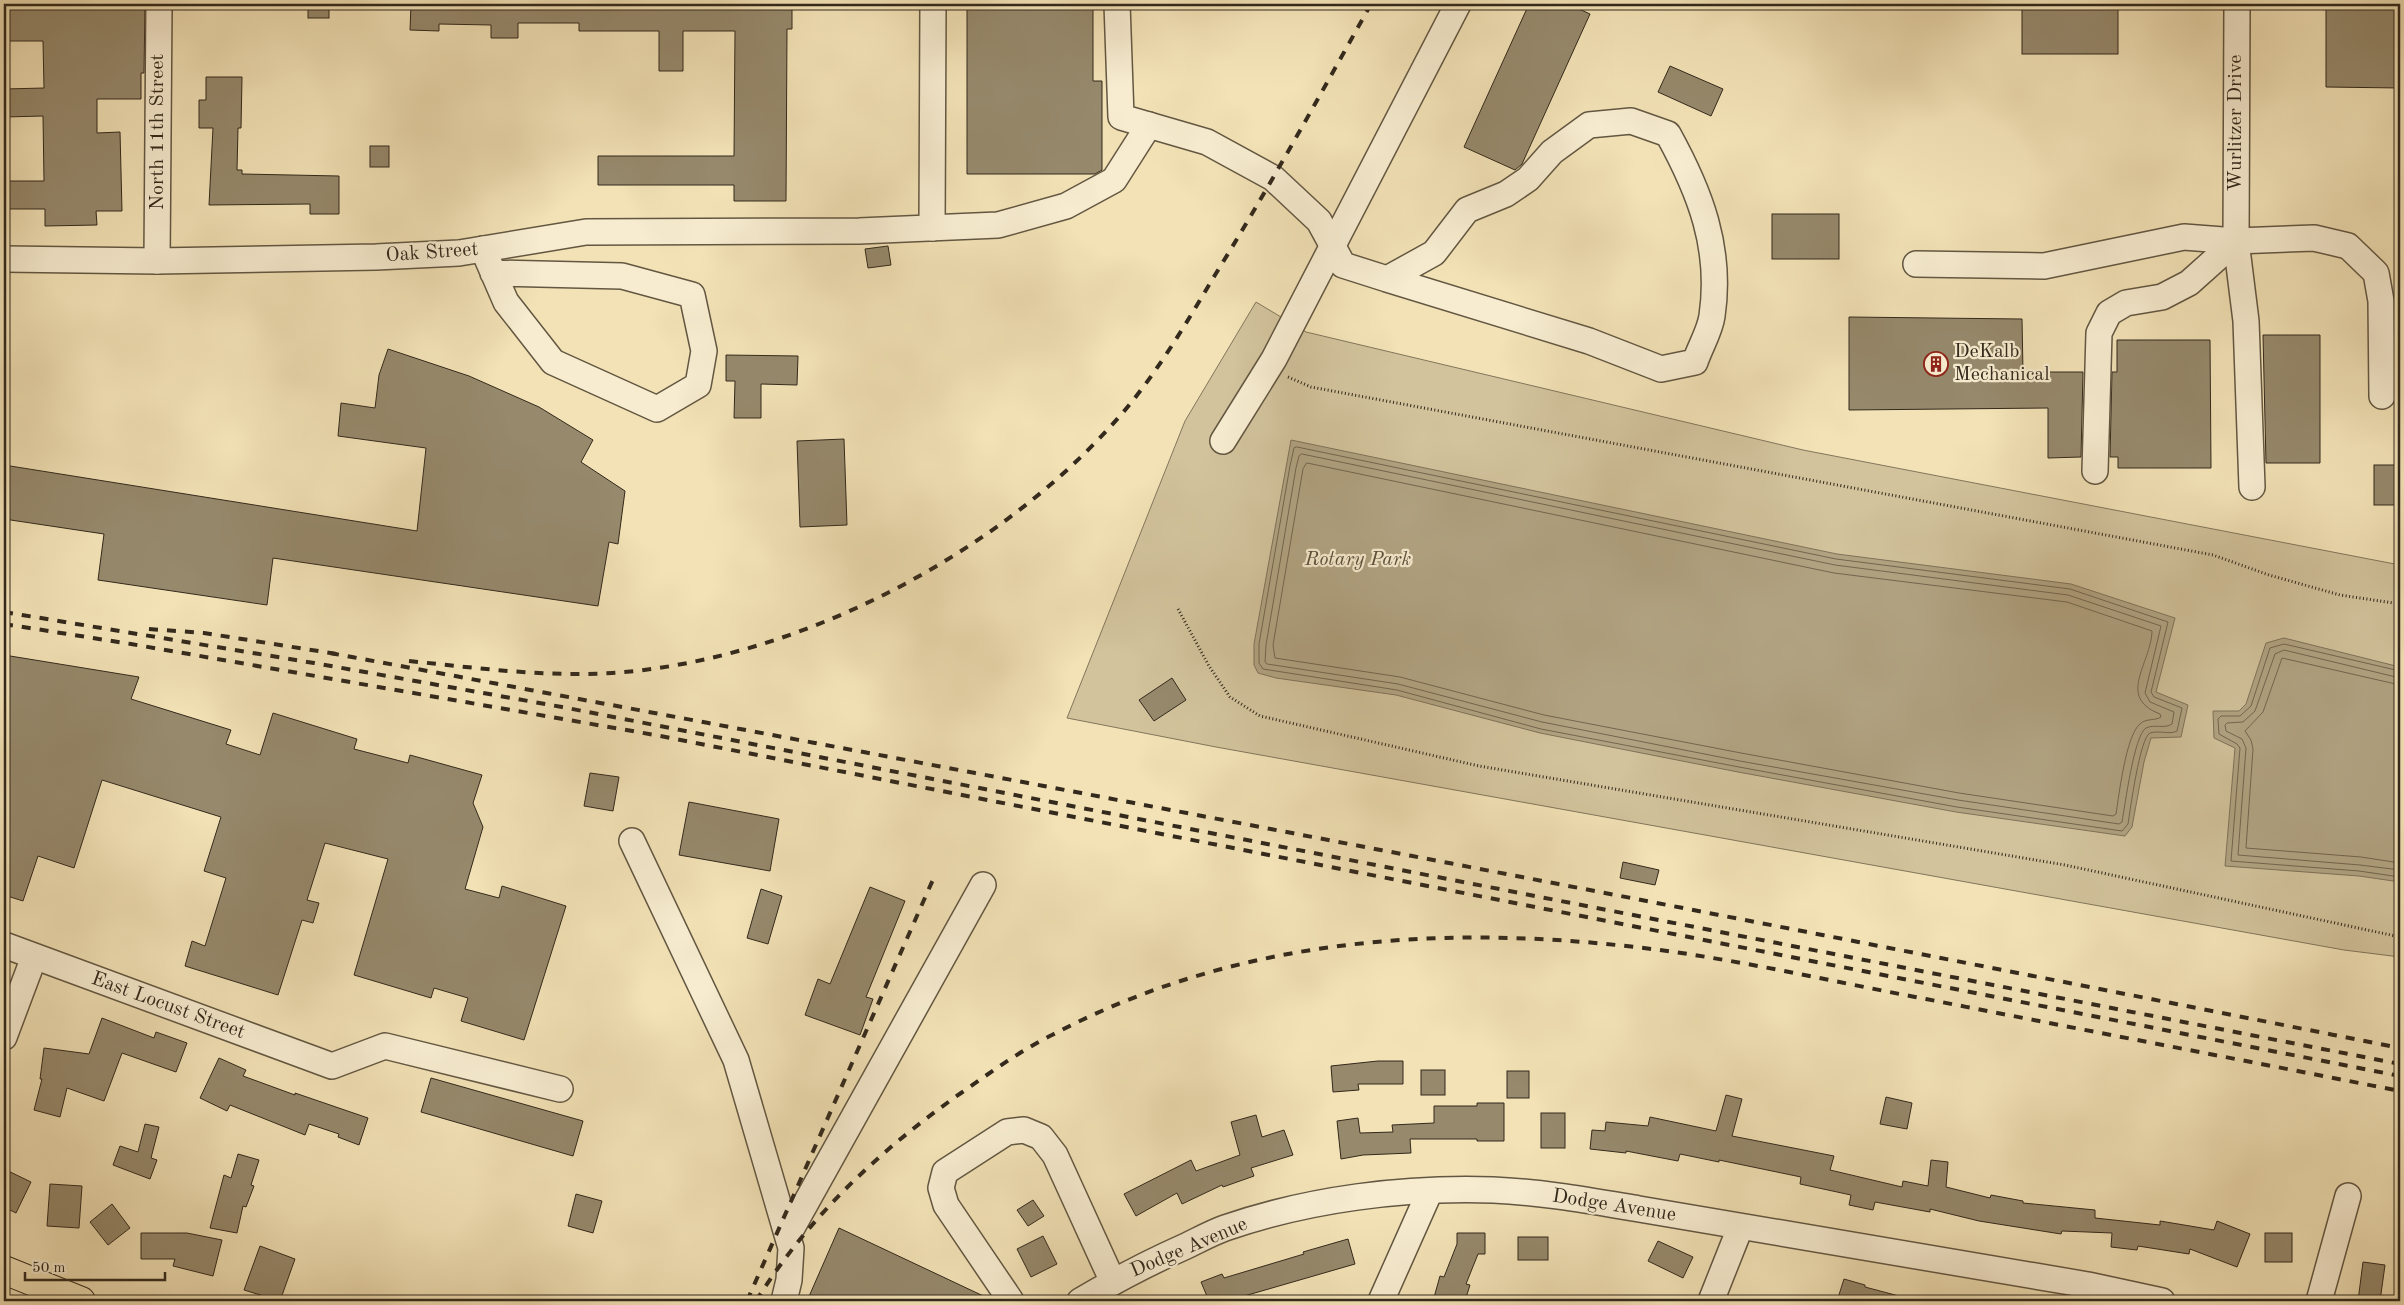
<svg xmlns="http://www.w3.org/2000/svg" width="2404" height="1305" viewBox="0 0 2404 1305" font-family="'Old Standard TT',serif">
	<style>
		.green { fill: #d2c39c; stroke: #82765c }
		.water { fill: #b1a382; stroke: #7f7259 }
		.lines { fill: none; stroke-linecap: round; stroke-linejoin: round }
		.shore { stroke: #72664f; stroke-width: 1 }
		.building { fill: #96896c; stroke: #33291c }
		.minor-casing { stroke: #635742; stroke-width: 28 }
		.major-casing { stroke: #33291c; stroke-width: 30 }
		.path { stroke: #33291c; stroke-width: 3; stroke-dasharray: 1 2.5; stroke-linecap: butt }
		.minor { stroke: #f7ecd0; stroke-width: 25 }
		.major { stroke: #f2e2b6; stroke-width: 28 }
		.rail { stroke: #33291c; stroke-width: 4; stroke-dasharray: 9 9; stroke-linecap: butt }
		.labels { text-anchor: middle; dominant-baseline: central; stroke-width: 4.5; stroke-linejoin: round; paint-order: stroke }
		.street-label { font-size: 20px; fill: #33291c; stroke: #f7ecd0 }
		.poi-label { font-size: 20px; fill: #33291c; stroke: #f7ecd0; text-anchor: start }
		.park-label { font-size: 20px; font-style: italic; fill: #5b503c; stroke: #f7ecd0 }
	</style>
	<rect width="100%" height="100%" fill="#f2e2b6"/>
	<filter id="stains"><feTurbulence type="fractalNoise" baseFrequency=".004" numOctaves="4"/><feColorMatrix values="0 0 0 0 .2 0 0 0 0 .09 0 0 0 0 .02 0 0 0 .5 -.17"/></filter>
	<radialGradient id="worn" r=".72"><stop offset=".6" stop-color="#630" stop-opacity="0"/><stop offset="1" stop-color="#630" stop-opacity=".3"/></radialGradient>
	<!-- green -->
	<path class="green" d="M1256,302L1306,332L1803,450L2400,565V957L2344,950L1216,747L1067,718L1185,421Z"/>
	<!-- water -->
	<g class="water">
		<path d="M1291,440L1837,554L2071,584L2175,618L2156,692L2188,705L2181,737L2151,738L2144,762L2132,827L2125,836L1956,812L1738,772L1540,733L1396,695L1276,678L1258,673L1254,665V644Z"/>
		<path d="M2284,638L2400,667V882L2359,876L2225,866L2235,748L2214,738L2213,711H2239L2246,704L2266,643Z"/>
	</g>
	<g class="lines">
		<!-- shore -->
		<g class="shore">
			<path d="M1297,447L1836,559L2070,589L2168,622L2151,692L2154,697L2182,708L2177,731C2170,735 2159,730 2150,733C2140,737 2130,811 2128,824L2122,831L1957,807L1739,767L1541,729L1397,690L1263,669L1259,663V644L1290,466L1294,448Z"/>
			<path d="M1302,454L1835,565L2068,595L2161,626L2145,693L2150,702L2174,712L2172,724C2165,729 2154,724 2146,728C2134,735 2125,806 2122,822L2119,824L1958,800L1740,761L1542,722L1398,684L1267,664L1265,662L1266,645L1296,468L1299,456Z"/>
			<path d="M1307,463L1834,573L2067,602L2152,631C2151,664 2116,697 2160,714L2161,717C2155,721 2146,718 2140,724C2126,735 2119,795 2116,814L2113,816L1959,793L1741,753L1544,715L1400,677L1275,658L1273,645L1303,469Z"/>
			<path d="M2400,671L2284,644L2270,648L2251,706L2240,716H2221L2218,719L2219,734L2237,744L2240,748L2231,861L2359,871L2400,877"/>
			<path d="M2400,678L2284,650L2275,654L2255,711L2243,722L2227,723L2225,725L2226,731L2242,739L2246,748L2238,855L2360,865L2400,870"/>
			<path d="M2400,685L2282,658L2263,712L2245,731L2251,740L2253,749L2246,848L2361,857L2400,863"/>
		</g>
	</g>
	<!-- building -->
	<g class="building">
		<path d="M4,4H145L144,73H141V99H97V133L120,132L122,211H96L97,225L45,226V209H6V181H44L43,116L4,117V89L44,88L43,41H4Z"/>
		<rect x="308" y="4" width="21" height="14"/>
		<path d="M411,4H792V29H787L786,201H734V185H598V156H734L735,31H683V71H659V31H579V23H518V38H491V25L439,24V31L410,30Z"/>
		<path d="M967,4H1093V81H1102V170L1095,174H967Z"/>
		<path d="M1529,4H1568L1590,14L1522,164L1515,170L1464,147Z"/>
		<rect x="2022" y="4" width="96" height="50"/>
		<path d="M2326,4H2400V88L2326,87Z"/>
		<path d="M1670,66L1723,89L1711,116L1658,92Z"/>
		<path d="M206,77H242L241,128H238L237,170H242V174L339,176V214H310V204L209,205L213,128H199V100H206Z"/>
		<rect x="370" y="146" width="19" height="21"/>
		<rect x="1772" y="214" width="67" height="45"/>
		<path d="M888,246L891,265L868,268L865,249Z"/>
		<path d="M1849,317L2022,319L2023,372H2083L2081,457L2048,458V408L1849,410Z"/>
		<path d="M2263,335H2320V463H2266Z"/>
		<path d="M2117,340H2210L2211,468H2118V457H2110L2112,372H2117Z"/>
		<path d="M388,349L469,376L539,407L593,440L581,462L625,491L618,544L609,542L598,606L273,558L267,605L98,580L104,534L4,519V465L417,531L426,448L338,436L341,403L375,408L379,375Z"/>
		<path d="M726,355L798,356L797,385L761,384V418H734L735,381H726Z"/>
		<path d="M844,439L847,525L800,527L797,441Z"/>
		<rect x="2374" y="465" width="26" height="40"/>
		<path d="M4,655L139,677L131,699L231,730L226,744L260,755L273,713L357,739L354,749L408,763L410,755L482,775L473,803L483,827L465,889L499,898L502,886L566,906L524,1040L461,1021L468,998L434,988L431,998L354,975L388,859L325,843L307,900L319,903L313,923L302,920L278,995L185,966L192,941L205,946L226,878L204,871L221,817L102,780L74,868L38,856L23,901L4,895Z"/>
		<path d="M1172,678L1186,700L1154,721L1139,700Z"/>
		<path d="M590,773L619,777L613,811L584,806Z"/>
		<path d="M689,802L779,819L770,871L679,855Z"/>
		<path d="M1623,862L1659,870L1655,885L1620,878Z"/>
		<path d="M870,887L905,901L866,997L873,999L860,1035L805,1015L818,979L830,984Z"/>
		<path d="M761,889L782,896L768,944L747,938Z"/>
		<path d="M102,1018L154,1038L156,1032L187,1043L176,1072L122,1053L104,1101L67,1088L60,1117L34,1110L42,1079H40L44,1048L89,1054Z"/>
		<path d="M219,1058L246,1070L243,1076L295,1095V1093L368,1118L359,1145L338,1137L339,1134L309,1124L305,1135L230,1105L227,1111L200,1098Z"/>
		<path d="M1378,1061H1403V1084H1358L1359,1090L1333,1092L1331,1066Z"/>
		<rect x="1421" y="1070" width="24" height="25"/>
		<rect x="1507" y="1071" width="22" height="27"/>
		<path d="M431,1078L583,1121L573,1156L421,1112Z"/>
		<path d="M1726,1095L1742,1099L1732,1136L1834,1156L1830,1170L1902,1187L1903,1181L1928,1186L1931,1160L1948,1162L1946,1187L1990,1198L1991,1195L2023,1201V1203L2095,1210V1218L2160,1225V1221L2214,1230L2217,1221L2250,1234L2237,1267L2190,1249L2189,1254L2138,1246L2137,1250L2111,1247L2112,1233L2062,1231L2061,1234L1979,1221L1930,1209V1212L1875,1202L1873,1210L1849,1205L1851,1195L1800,1184L1801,1177L1719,1160V1162L1680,1154L1678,1161L1626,1151V1153L1590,1149L1592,1130L1605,1131L1606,1122L1648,1126L1650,1117L1716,1131Z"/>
		<path d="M1886,1097L1912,1103L1907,1129L1880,1124Z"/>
		<path d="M1477,1103H1504V1141H1477V1139H1410L1411,1153L1363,1155L1341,1159L1337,1121L1358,1118L1360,1133L1393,1132L1392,1125L1434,1123V1106H1477Z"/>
		<rect x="1541" y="1113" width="24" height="35"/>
		<path d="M1256,1115L1262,1137L1284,1130L1293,1155L1251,1168L1254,1176L1223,1187L1222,1185L1182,1204L1177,1193L1136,1216L1124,1194L1191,1160L1196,1171L1240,1155L1231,1122Z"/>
		<path d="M145,1124L159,1127L151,1158L157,1160L150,1179L113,1165L120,1146L138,1152Z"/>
		<path d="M238,1154L259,1160L251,1185L254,1186L246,1207L243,1206L237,1233L210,1228L224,1175L231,1178Z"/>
		<path d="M4,1169L31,1182L16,1213L4,1207Z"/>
		<path d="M50,1184L82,1186L79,1228L47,1226Z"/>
		<path d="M576,1194L602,1201L593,1233L568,1226Z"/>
		<path d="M1033,1200L1044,1216L1028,1226L1017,1210Z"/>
		<path d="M112,1204L130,1228L108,1245L90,1222Z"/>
		<path d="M839,1228L994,1301H807Z"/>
		<path d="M141,1233H187L222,1240L213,1276L173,1266L175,1259H141Z"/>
		<path d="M1457,1233H1485V1254H1478L1466,1284L1470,1285L1465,1301H1433L1440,1276L1444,1277L1457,1244Z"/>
		<rect x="2265" y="1233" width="27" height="29"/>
		<path d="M1043,1236L1057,1264L1031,1277L1017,1249Z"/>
		<rect x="1518" y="1237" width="30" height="23"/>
		<path d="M1348,1239L1355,1264L1227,1301H1209L1201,1282L1222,1274L1224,1278L1304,1254L1303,1252Z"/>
		<path d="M1658,1241L1693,1257L1683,1278L1648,1261Z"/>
		<path d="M260,1246L295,1259L280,1301L244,1290Z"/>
		<path d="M2363,1262L2385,1265L2380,1301H2358Z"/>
		<path d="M1844,1279L1865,1285V1287L1899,1296L1898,1301H1837Z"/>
	</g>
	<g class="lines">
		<defs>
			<g id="minor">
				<path d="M1117,4L1121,117L1207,142L1273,178L1319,221L1343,265L1387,279L1434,253L1467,210L1506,194L1528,179L1552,152L1589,125L1631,121L1668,134C1700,192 1722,248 1712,316C1710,331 1700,347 1695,362L1661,369L1589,341L1387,279"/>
				<path d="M2237,4L2236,241L2246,321L2252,487"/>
				<path d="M932,228L933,4"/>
				<path d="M483,249L506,302L553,362L657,409L698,385L704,351L692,295L622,276L493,273"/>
				<path d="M4,259L157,261L376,257L459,253L586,232L859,231L998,225L1066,206L1114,180L1149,125"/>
				<path d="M157,261L159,4"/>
				<path d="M1916,264L2044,266L2184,237L2236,241L2314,238L2348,246L2376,273L2381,301L2382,396"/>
				<path d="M1223,441L1274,359L1458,4"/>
				<path d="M2095,471L2099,333L2109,313L2126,303L2162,297L2189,283L2236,241"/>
				<path d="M632,841L736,1060L791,1248L789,1280L784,1301"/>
				<path d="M4,945L332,1066L385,1046L560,1089"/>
				<path d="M4,1037L34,957"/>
				<path d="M788,1235L983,885"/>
				<path d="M1011,1301L946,1205L941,1188L945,1172L1007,1132L1024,1130L1041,1137L1055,1155L1113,1282"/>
				<path d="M1080,1301C1114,1281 1148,1263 1184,1247C1197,1241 1211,1233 1225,1228C1309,1199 1404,1187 1493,1190C1542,1192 1591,1201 1639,1209L2088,1285L2162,1301"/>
				<path d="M1381,1301L1430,1191"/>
				<path d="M1711,1301L1740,1228"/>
				<path d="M2319,1301L2348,1196"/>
			</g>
			<path id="major" d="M4,1270L81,1301"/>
		</defs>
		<!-- minor casing -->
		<use href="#minor" class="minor-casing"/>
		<!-- major casing -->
		<use href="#major" class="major-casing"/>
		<!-- path -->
		<g class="path">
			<path d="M1288,377L1311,387L2213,555L2269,575L2340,595L2400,604"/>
			<path d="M1178,609L1209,666L1230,697L1260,716L1479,766L2065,865L2400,937"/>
		</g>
		<!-- minor -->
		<use href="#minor" class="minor"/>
		<!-- major -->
		<use href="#major" class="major"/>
		<!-- rail -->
		<g class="rail">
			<path d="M4,612L314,663L562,707L2400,1064"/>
			<path d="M4,624L131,644L655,735L2400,1076"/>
			<path d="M149,629L204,633L337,654"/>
			<path d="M330,653C1021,780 1711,912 2400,1048"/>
			<path d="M409,661C477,668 544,677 612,673C792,661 990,559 1110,427C1152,382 1184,327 1215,275C1270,186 1320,95 1371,4"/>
			<path d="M747,1301L935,875"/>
			<path d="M756,1301C809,1216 880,1150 961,1093C991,1072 1020,1051 1052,1035C1234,939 1434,924 1635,947C1733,958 1829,981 1926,999C2084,1030 2242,1060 2400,1091"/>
		</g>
	</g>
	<!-- icons -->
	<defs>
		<symbol id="building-ring" viewBox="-11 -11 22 22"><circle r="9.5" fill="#f7ecd0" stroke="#8f2418" stroke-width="1.5"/><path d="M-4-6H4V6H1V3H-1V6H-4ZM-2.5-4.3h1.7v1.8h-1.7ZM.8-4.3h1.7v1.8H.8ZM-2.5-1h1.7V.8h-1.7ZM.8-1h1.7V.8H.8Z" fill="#8f2418"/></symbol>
	</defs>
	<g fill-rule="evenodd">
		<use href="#building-ring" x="1922" y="350" width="28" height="28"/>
	</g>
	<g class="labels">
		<!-- street labels -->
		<g class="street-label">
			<text transform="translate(2236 123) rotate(-90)">Wurlitzer Drive</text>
			<text transform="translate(158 132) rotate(-90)">North 11th Street</text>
			<text transform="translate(432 253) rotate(-4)">Oak Street</text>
			<text transform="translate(168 1006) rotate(20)">East Locust Street</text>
			<text transform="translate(1614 1206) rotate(9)">Dodge Avenue</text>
			<text transform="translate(1189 1248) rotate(-23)">Dodge Avenue</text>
		</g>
		<!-- poi labels -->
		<g class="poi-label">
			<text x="1954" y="352">DeKalb<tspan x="1954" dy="23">Mechanical</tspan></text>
		</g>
		<!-- park labels -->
		<g class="park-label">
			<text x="1358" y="560">Rotary Park</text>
		</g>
	</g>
	<!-- margin -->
	<rect width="2404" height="1305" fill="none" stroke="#f2e2b6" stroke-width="20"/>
	<rect x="5" y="5" width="2394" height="1295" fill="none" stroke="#33291c" stroke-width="2.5"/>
	<rect x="10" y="10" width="2384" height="1285" fill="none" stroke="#33291c"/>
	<!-- scale -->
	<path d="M25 1272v8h140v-8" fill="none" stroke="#33291c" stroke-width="2.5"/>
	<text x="32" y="1272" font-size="15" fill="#33291c" stroke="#f7ecd0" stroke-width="4" paint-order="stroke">50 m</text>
	<rect width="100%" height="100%" filter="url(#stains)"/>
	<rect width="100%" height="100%" fill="url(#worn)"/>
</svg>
